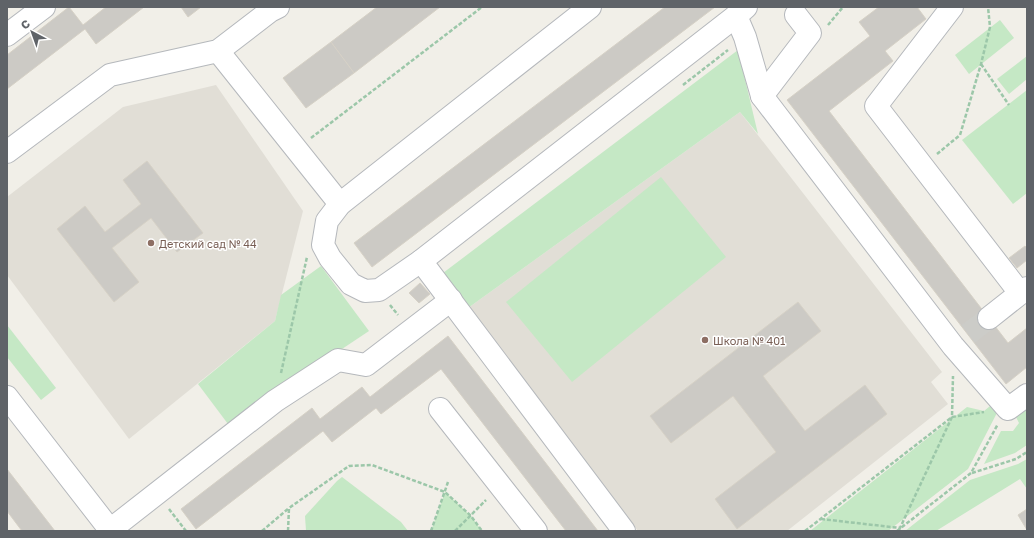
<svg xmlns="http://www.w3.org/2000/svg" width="1034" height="538" viewBox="0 0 1034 538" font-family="'Golos Text',sans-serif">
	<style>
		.education { fill: #e1ded6 }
		.green { fill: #c5e8c5 }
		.building { fill: #cccac5; stroke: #d6d1c6 }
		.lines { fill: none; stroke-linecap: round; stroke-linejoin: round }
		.minor-tunnel { stroke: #ccccc8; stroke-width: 22; stroke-dasharray: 22 11; stroke-linecap: butt }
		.minor-casing { stroke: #b5b8bc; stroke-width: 24 }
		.path { stroke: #9cc7a9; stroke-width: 2.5; stroke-dasharray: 4 2; stroke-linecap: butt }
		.minor { stroke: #fff; stroke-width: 22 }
		.education-dot { fill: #8d6e63; stroke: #fff; stroke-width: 1.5 }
		.labels { text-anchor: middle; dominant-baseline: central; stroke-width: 3; stroke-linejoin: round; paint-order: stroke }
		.education-label { font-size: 11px; fill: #785e54; stroke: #fff; text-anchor: start }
	</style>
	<rect width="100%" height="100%" fill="#f1efe8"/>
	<!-- education -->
	<g class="education">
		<path d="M216,85L303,211L275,321L129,439L7,275V197L123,107Z"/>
		<path d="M740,112L942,372L931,382L948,404L787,531H638L468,308Z"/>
	</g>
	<!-- green -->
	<g class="green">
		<path d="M1000,20L1014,38L969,74L955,55Z"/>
		<path d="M738,50L758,134L740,112L468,308L443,273Z"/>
		<path d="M1027,56V79L1009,94L997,79Z"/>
		<path d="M1027,90V193L1013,204L962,140Z"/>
		<path d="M661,177L726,257L572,382L506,302Z"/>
		<path d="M321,266L369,331L339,351L231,428L198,384L275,321L281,295Z"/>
		<path d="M7,325L56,388L41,400L7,357Z"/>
		<path d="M995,402L1000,407L968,469L888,531H810L967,407L984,411Z"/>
		<path d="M1027,409V445L1015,453L984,464L1001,431H1013L1019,423L1016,417Z"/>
		<path d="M1027,459V489L1020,479L936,531H905L970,480L1018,464Z"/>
		<path d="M342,477L401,522L408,531H306L305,516L337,481Z"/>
		<path d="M445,492L471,516L482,531H431Z"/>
	</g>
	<!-- building -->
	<g class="building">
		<path d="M69,7L83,25L106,7H144L96,44L85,29L7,89V55Z"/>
		<path d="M181,7H201L188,17Z"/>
		<path d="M377,7H440L354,73L331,42Z"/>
		<path d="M665,7H715L372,267L354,243Z"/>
		<path d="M879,7H917L926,19L885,51L893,61L829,111L1008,343L1027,328V367L1006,384L787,100L870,36L859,22Z"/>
		<path d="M331,42L354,73L306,108L283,78Z"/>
		<path d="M147,161L203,233L177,252L151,218L112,248L139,282L114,302L57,229L85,206L105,232L141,204L123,180Z"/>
		<path d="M1025,246L1027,248V260L1017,268L1009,258Z"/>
		<path d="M420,283L430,294L419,303L409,293Z"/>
		<path d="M798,302L821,331L763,376L805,431L865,385L887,414L737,529L715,499L776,452L733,396L671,443L650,416Z"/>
		<path d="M448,336L598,531H566L441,369L381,414L376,408L332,442L323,431L196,529L181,509L312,408L320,419L362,387L370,397Z"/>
		<path d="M7,469L10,473L55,531H22L7,511Z"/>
		<path d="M1027,509V530L1018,515Z"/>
	</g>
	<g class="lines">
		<!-- minor-tunnel -->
		<path class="minor-tunnel" d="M968,334L989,318"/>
		<defs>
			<g id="minor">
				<path d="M746,7L736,16L745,37L762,96L953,346L1008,409L1027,395"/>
				<path d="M952,7L876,106L1020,293"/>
				<path d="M7,35L44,7"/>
				<path d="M218,51L340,204"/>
				<path d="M762,96L810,33L796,15"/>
				<path d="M7,152L110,75L218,51L270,11L278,7"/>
				<path d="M421,261L379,290L365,291L351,284L330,258L323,245L327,221L340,204L590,7"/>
				<path d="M989,318L1027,288"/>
				<path d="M7,397L111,531"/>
				<path d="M440,409L536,531"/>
				<path d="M110,530L275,401L338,360L366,365L451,300"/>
				<path d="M624,531L421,261L736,16"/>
			</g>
		</defs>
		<!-- minor casing -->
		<use href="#minor" class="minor-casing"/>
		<!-- path -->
		<g class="path">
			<path d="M828,25L843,7"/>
			<path d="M981,64L1009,105"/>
			<path d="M683,85L728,50"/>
			<path d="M311,138L482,7"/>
			<path d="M937,154L960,135L981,64L990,27L988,7"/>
			<path d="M390,305L398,315"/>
			<path d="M281,373L307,257"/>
			<path d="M972,473L1016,459L1027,452"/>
			<path d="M169,509L186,531"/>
			<path d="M821,519L900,528L952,417L953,376"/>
			<path d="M262,531L289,508"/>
			<path d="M288,531L289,508L349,466L372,465L445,492L471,516L482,531"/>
			<path d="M431,531L448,482"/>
			<path d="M455,531L486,500"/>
			<path d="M805,531L952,417L984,412"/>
			<path d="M897,531L971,473L998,424"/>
		</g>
		<!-- minor -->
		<use href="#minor" class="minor"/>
	</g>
	<!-- markers -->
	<g class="education-dot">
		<circle cx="151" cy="243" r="4"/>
		<circle cx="705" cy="340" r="4"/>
	</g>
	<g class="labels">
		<!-- education labels -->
		<g class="education-label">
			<text x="159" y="243">Детский сад № 44</text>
			<text x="713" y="340">Школа № 401</text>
		</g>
	</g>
	<!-- border -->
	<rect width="1034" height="538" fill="none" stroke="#5f6368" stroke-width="16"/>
	<!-- north arrow -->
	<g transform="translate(32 32) rotate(319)" stroke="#ffffff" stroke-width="3" paint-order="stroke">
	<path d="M0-3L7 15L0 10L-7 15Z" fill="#5f6368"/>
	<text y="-6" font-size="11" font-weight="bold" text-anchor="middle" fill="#5f6368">С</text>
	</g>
</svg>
